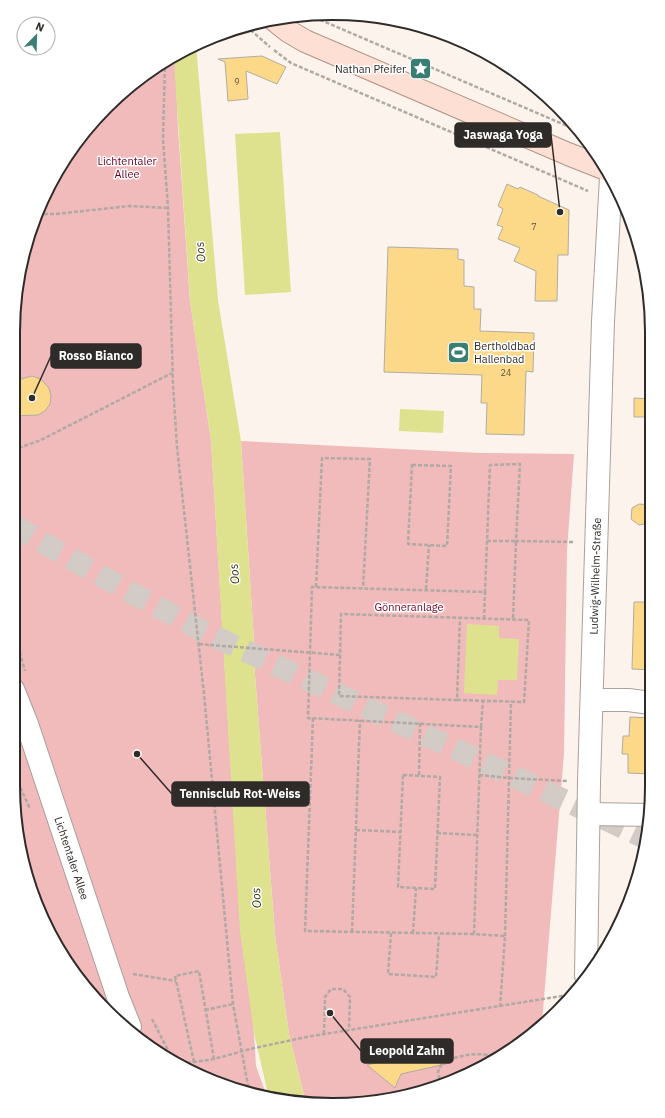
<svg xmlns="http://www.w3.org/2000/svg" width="665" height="1118" viewBox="0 0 665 1118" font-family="'IBM Plex Sans',sans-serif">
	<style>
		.green { fill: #f1babb }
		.water { fill: #dee28f }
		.building { fill: #fbd989; stroke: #b1aca3 }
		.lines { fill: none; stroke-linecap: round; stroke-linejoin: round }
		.major-tunnel { stroke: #d3cbc5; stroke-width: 22; stroke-dasharray: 22 11; stroke-linecap: butt }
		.minor-casing { stroke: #a9a19a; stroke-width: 24 }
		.major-casing { stroke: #b39285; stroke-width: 24 }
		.path { stroke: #b0a9a4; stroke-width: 2.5; stroke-dasharray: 4 2; stroke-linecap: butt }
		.minor { stroke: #fff; stroke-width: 22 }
		.major { stroke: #fddfd4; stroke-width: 22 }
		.path-bridge { stroke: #b0a9a4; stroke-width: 2.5; stroke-dasharray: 4 2; stroke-linecap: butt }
		.labels { text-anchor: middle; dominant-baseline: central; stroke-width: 3; stroke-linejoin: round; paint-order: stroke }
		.number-label { font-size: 9px; fill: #615640 }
		.poi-label { font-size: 11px; fill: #2e2b28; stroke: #fff; text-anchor: end }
		.park-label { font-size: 11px; fill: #6c001d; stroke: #fff }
		.street-label { font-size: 11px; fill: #2e2b28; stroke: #fff }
		.water-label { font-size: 12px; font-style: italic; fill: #2f300c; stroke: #fff }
		.rim { fill: none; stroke: #2e2b28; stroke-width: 2 }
		.leader { fill: none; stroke: #2e2b28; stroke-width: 1.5 }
		.callout-dot { fill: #2e2b28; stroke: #fff; stroke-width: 1.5 }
		.callout { fill: #2e2b28; stroke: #2e2b28; stroke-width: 1.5 }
		.callout-label { font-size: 12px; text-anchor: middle; font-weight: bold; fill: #fff }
	</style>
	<rect width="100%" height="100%" fill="#fcf3ec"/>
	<!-- green -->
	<g class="green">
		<path d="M175,56L178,128L190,301L211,440L232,787L254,1033L256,1066L266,1094L230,1088L155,1051L79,980L30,888L13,785L14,311L30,230L67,155L107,106L155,67Z"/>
		<path d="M241,441L480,453L574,454L567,550L564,753L542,1023L527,1039L435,1088L332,1105L305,1100L289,1034L275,935L254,662V641Z"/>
	</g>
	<!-- water -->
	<g class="water">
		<path d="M196,45L218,300L241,441L254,641V662L275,935L289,1034L305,1100L268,1094L254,1033L240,931L211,440L190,301L175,76V56Z"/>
		<path d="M280,132L291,292L245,295L235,134Z"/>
		<path d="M400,409L444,411L443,433L399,431Z"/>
		<path d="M467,624L499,626V638L519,639L517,680H498L497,695L464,693Z"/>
	</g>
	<!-- building -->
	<g class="building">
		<path d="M262,56L286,67L277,84L246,71L248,99L228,101L225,62L218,59Z"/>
		<path d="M507,184L518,189L520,187L538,195V196L569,210L568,255H558L557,301H535L536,271L514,261L520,248L498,239L503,227L497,225L503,209L498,206Z"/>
		<path d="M388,247L458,249V259L464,260V286L474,287V309H481L480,331L534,333L533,372L526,371L524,435L486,434L487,403H481L482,375L384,372Z"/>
		<path d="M32,376L41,379L49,388L51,396L50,404L45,411L38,415L14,416V381Z"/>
		<path d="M634,398L651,399V417H634Z"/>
		<path d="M639,504L651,505V523L639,525L631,519L632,508Z"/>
		<path d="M634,602H651V670L632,669Z"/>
		<path d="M630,717L651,718V774L628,773V754H622L623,736H629Z"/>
		<path d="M442,1048L446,1064L401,1074L395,1088L367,1065Z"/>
	</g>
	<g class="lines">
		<!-- major-tunnel -->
		<path class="major-tunnel" d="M13,525L52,548L126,590L201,630L645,838"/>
		<defs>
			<g id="minor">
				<path id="s1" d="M13,689L27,724L118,997L130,1027"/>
				<path d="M592,700H628L651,703"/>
				<path d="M589,814L650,815"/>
				<path id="s2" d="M586,976L589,782L603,321L611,177"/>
			</g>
			<path id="major" d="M273,19L288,31L305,41L568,154L606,169"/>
		</defs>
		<!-- minor casing -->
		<use href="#minor" class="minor-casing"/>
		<!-- major casing -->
		<use href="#major" class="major-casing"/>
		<!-- path -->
		<g class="path">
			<path d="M309,15L579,131"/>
			<path d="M246,26L270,47"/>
			<path d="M274,50L291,63L588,191"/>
			<path d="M165,62L163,139L168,208L173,385L177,447L204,694L233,1004L249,1091"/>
			<path d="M38,214H56L129,206L168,208"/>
			<path d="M13,450L41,440L172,373"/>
			<path d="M412,465L451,466L447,546L408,544Z"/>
			<path d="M487,541H516L513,619"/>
			<path d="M316,587L322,458L370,459L363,588"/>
			<path d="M426,589L429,545"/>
			<path d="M484,619L485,592"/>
			<path d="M13,629L25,671"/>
			<path d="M199,644L210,645"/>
			<path d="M276,650L340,655"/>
			<path d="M457,700L524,702L529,620L341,614L339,696L457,700L460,618"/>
			<path d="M313,718L305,931L474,934"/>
			<path d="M481,727L483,701"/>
			<path d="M13,771L30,809"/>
			<path d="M403,775L440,777L435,889L398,887Z"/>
			<path d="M419,775L420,723"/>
			<path d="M479,775L509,778L567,781"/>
			<path d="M356,830L400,832"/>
			<path d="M437,833L477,835"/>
			<path d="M352,932L360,720"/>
			<path d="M391,933L388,974L436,977L439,934"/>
			<path d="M413,933L416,888"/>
			<path d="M505,936L511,701"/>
			<path d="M133,974L176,981"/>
			<path d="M500,1007L505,936L474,934L481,727L308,718L312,587L485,592L490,465L520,464L516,541L575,542"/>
			<path d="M205,1010L233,1004"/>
			<path d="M152,1019L173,1060"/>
			<path d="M324,1034L325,997L331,989H343L350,997L349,1030"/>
			<path d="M194,1062L175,976L199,971L214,1059"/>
			<path d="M181,1064L214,1059L250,1049L306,1037L568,995"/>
			<path d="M441,1085L438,1072L442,1063C458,1055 477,1052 495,1056"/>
		</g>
		<!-- minor -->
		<use href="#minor" class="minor"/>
		<!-- major -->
		<use href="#major" class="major"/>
		<!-- path-bridge -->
		<path class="path-bridge" d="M210,645L276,650"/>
	</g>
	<!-- icons -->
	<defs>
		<symbol id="sight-square" viewBox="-11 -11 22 22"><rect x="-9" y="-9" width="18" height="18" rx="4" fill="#397e73" stroke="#fff"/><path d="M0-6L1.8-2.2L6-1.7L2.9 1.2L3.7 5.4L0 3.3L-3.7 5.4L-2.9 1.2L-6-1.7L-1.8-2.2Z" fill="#fff"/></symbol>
		<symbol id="stadium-square" viewBox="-11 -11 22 22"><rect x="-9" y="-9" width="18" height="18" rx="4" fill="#397e73" stroke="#fff"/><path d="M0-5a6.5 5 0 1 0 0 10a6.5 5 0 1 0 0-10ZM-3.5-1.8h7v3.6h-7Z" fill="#fff"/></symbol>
	</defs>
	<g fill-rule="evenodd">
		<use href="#sight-square" x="408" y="56" width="25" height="25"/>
		<use href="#stadium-square" x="446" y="340" width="25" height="25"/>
	</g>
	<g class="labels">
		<!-- number labels -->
		<g class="number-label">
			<text x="237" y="81">9</text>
			<text x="534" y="226">7</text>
			<text x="506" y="372">24</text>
		</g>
		<!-- poi labels -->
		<g class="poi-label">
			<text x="406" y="69">Nathan Pfeifer</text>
			<text x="474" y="346" text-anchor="start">Bertholdbad<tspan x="474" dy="13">Hallenbad</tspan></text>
		</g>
		<!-- park labels -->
		<g class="park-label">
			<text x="127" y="161">Lichtentaler<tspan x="127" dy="13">Allee</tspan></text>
			<text x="409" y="607">Gönneranlage</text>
		</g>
		<!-- street labels -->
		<g class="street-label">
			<text stroke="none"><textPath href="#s2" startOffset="400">Ludwig-Wilhelm-Straße</textPath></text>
			<text stroke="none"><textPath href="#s1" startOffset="179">Lichtentaler Allee</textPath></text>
		</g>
		<!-- water labels -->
		<g class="water-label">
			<text transform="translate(200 252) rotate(-96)">Oos</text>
			<text transform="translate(234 574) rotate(-95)">Oos</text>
			<text transform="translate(256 898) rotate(-93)">Oos</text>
		</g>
	</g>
	<!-- crop -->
	<path d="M0 0H665V1118H0ZM332 20H333A312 312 0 0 1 645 332V786A312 312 0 0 1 333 1098H332A312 312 0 0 1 20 786V332A312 312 0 0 1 332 20Z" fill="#fff" fill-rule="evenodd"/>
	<path class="rim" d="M332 20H333A312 312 0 0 1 645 332V786A312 312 0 0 1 333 1098H332A312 312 0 0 1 20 786V332A312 312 0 0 1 332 20Z"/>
	<!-- callouts -->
	<path class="leader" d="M560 212L551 135M32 398L51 356M137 754L172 794M330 1013L361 1051"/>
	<g class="callout-dot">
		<circle cx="560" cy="212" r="4"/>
		<circle cx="32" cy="398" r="4"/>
		<circle cx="137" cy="754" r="4"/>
		<circle cx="330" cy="1013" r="4"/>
	</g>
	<g class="callout">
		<rect x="455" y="123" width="96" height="24" rx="4"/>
		<rect x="51" y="344" width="90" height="24" rx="4"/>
		<rect x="172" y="782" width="137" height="24" rx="4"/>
		<rect x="361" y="1039" width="92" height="24" rx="4"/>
	</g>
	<g class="callout-label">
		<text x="503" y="139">Jaswaga Yoga</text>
		<text x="96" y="360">Rosso Bianco</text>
		<text x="240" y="798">Tennisclub Rot-Weiss</text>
		<text x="407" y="1055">Leopold Zahn</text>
	</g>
	<!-- north arrow -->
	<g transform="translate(36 36) rotate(23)"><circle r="19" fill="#ffffff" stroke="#abaaa9"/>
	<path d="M0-3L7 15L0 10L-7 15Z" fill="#397e73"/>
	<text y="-6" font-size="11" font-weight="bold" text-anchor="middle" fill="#2e2b28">N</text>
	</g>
</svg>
